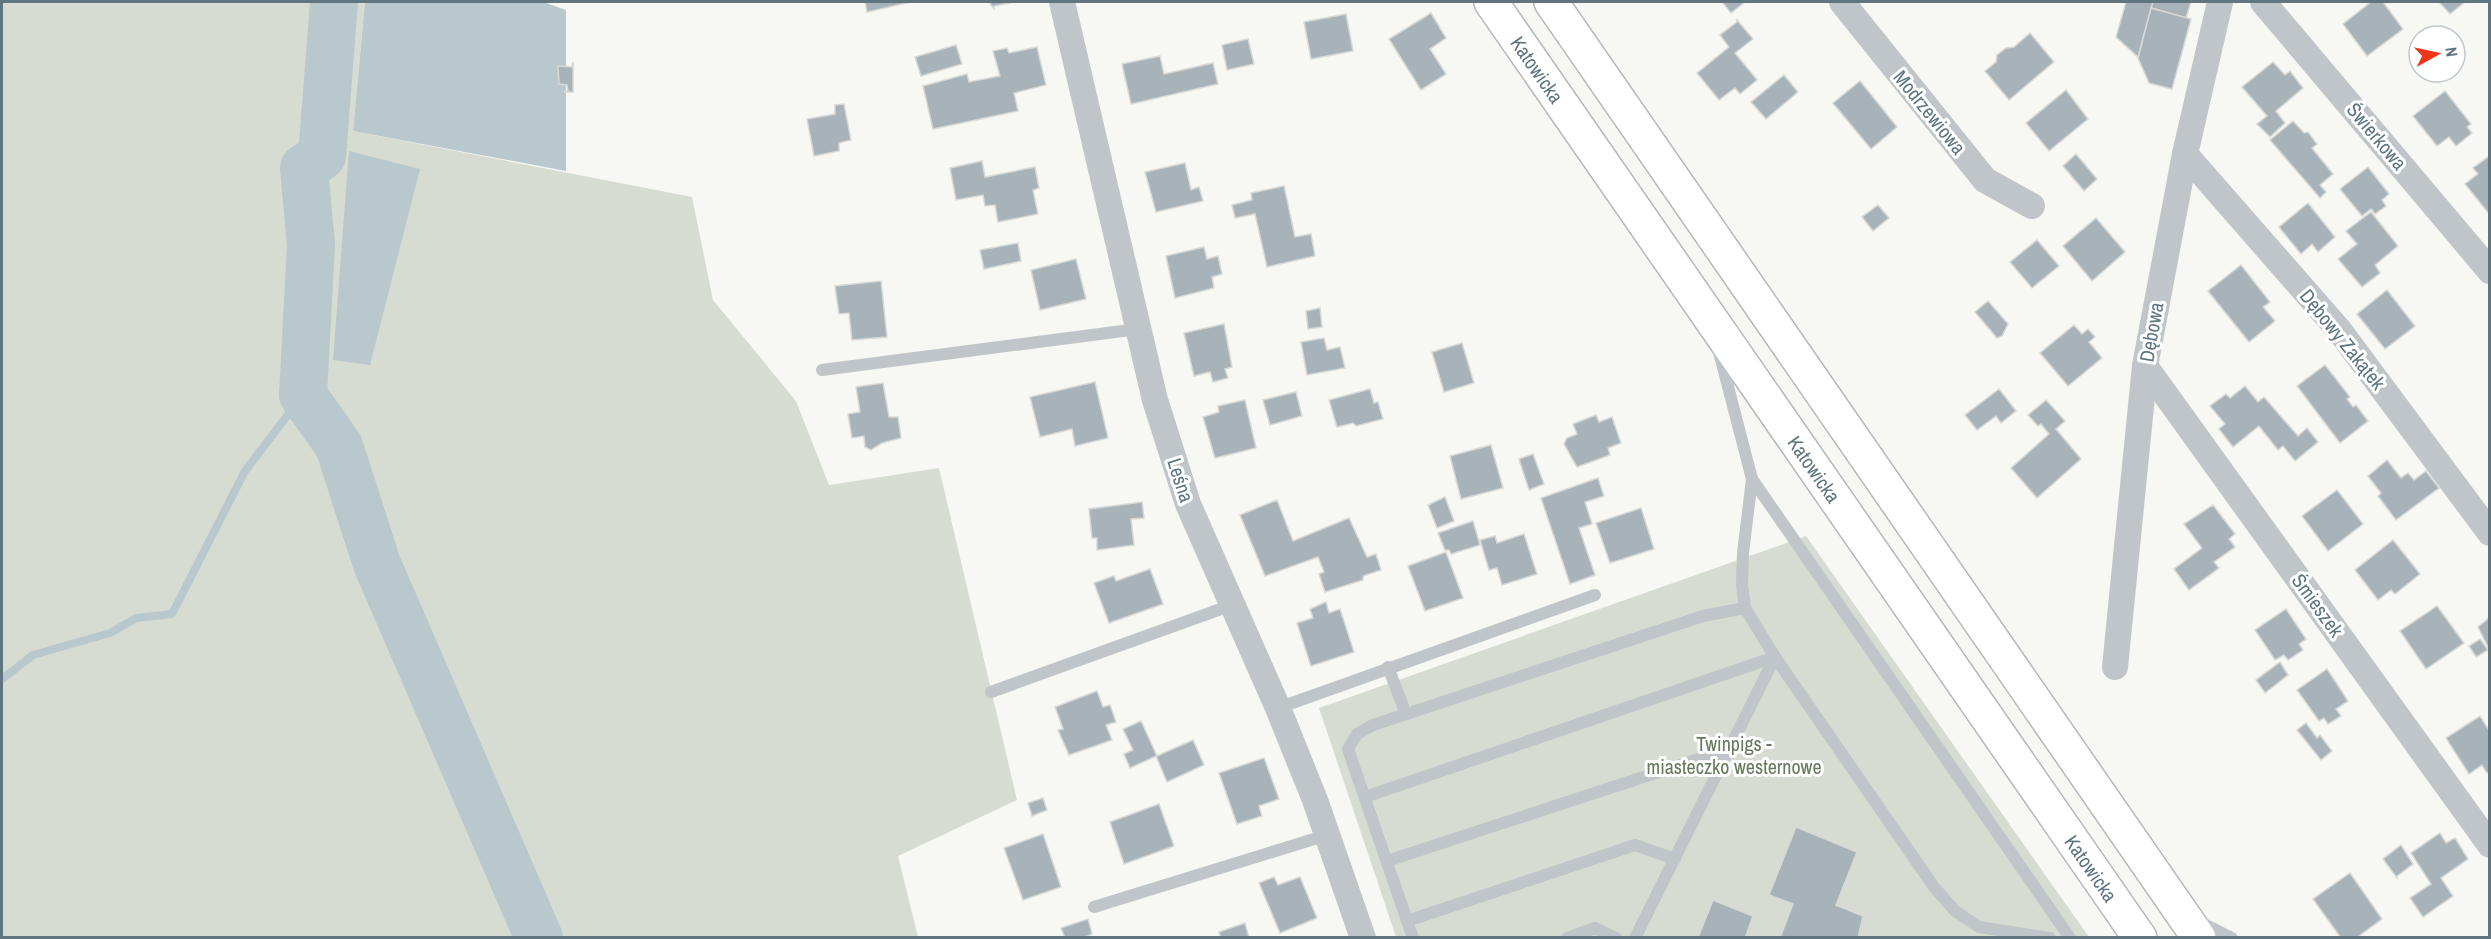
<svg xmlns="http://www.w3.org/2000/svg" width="2491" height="939" viewBox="0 0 2491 939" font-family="'Archivo Narrow',sans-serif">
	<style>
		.green { fill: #d7dcd2 }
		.water { fill: #b9c8cc }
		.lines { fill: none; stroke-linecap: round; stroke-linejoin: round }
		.stream { stroke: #b9c8cc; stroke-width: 8 }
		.river { stroke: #b9c8cc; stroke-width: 48 }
		.building { fill: #a7b3b8; stroke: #d8d8d6; stroke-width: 1.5 }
		.primary-casing { stroke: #b2b9bc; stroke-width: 36 }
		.service { stroke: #bfc5c8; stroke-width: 12 }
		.minor { stroke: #bfc5c8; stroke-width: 26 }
		.primary { stroke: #fff; stroke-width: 33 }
		.labels { text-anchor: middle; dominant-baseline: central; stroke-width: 6; stroke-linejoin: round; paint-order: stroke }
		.street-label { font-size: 20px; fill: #5f7681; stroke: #fff }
		.park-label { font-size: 20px; fill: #66785f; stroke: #fff }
	</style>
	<rect width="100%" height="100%" fill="#f7f7f3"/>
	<!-- green -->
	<g class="green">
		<path d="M2,2H365L353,131L692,197L713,300L796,401L829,485L939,468L1017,800L898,856L918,937L2,938Z"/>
		<path d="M1806,536L2089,937H1396L1319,708Z"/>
	</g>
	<!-- water -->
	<g class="water">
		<path d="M365,2H543L566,10V171L353,131Z"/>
		<path d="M349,151L420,169L370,365L333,360Z"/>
	</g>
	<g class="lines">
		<!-- stream -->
		<path class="stream" d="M2,679L33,655L110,633L136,618L172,614L245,471L303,395"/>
		<!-- river -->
		<path class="river" d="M334,2L322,156L304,168L311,245L303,395L339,446L377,564L539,938"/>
	</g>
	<!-- building -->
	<g class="building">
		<path d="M865,2H911L867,12Z"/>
		<path d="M989,2H1014L994,6V9Z"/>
		<path d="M1722,2H1745L1731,13Z"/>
		<path d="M2126,2H2153L2138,57L2116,37Z"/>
		<path d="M2153,2H2191L2186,18L2151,8Z"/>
		<path d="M2371,2H2383L2403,29L2367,56L2343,24Z"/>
		<path d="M2439,2H2465L2450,14Z"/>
		<path d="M2151,8L2191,19L2172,89L2149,83L2138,58Z"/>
		<path d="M1431,13L1446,38L1430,49L1446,74L1421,90L1389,39Z"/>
		<path d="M1346,14L1353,51L1311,59L1304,22Z"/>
		<path d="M1737,20L1753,39L1735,53L1757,80L1740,94L1735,88L1719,100L1697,73L1729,47L1720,35L1737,22Z"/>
		<path d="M2030,33L2054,62L2009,100L1985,71L1996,62L1997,55L2006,48L2014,47Z"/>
		<path d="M1248,39L1254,64L1227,70L1222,45Z"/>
		<path d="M956,45L962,64L921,76L915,57Z"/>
		<path d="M1037,47L1046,85L1014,93L1018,111L933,129L923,86L967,74L969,82L1000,76L993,51L1007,48L1009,53Z"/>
		<path d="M1160,56L1164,74L1213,63L1218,84L1131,104L1122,64Z"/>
		<path d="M573,62V92H564L568,91L567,85L559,84L558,66L572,67Z"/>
		<path d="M2273,62L2285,75L2290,71L2303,88L2276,111L2285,123L2270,137L2257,124L2267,116L2242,87Z"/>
		<path d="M1784,75L1798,92L1766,119L1751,102Z"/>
		<path d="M1860,81L1897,127L1871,149L1833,103Z"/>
		<path d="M2066,90L2088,119L2049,151L2026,123Z"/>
		<path d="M2445,91L2471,124L2467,127L2472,133L2456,146L2449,137L2437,146L2413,116Z"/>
		<path d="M844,104L851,140L839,143V151L814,156L807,119L835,114V105Z"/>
		<path d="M2293,121L2304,133L2308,132L2317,144L2312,148L2333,174L2320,185L2326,192L2320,198L2270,140Z"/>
		<path d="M2076,154L2097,179L2084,191L2063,166Z"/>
		<path d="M2488,157L2490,158V215L2465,184L2478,174L2473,168Z"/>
		<path d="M982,161L985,177L1035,167L1039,188L1033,190L1038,214L998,222L995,205L985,206L983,195L956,200L950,168Z"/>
		<path d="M1185,163L1191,190L1199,187L1203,201L1156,212L1145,172Z"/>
		<path d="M2368,167L2389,194L2382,200L2386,206L2375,214L2371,209L2362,216L2340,189Z"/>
		<path d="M1284,186L1295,237L1311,234L1315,256L1267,267L1255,214L1235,218L1232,205L1252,200L1251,193Z"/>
		<path d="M2308,203L2335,237L2318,252L2312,244L2301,254L2279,227Z"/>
		<path d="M1878,205L1889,218L1873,231L1862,217Z"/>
		<path d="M2371,212L2398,246L2375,265L2380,273L2362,287L2338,259L2357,244L2346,231Z"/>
		<path d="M2096,218L2125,252L2092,281L2063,246Z"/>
		<path d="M2037,240L2059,266L2032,288L2010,262Z"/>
		<path d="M1018,243L1021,261L984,269L980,250Z"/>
		<path d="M1204,247L1207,259L1218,256L1222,274L1212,277L1214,288L1175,298L1166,256Z"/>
		<path d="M1076,259L1086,299L1040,310L1031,270Z"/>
		<path d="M2241,265L2270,302L2263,307L2275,321L2249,342L2208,291Z"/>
		<path d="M881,281L887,337L852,340L849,313L839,314L835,286Z"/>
		<path d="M2387,290L2415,326L2385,349L2357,314Z"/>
		<path d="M1988,301L2008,324L2002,336L1997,338L1975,312Z"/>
		<path d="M1320,308L1322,327L1308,329L1306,311Z"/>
		<path d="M1224,324L1232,367L1225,369L1228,378L1213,382L1210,372L1194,376L1184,333Z"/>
		<path d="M2074,325L2082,334L2088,329L2095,337L2089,342L2102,358L2068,386L2040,353Z"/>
		<path d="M1324,338L1327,350L1340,347L1345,368L1307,375L1301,342Z"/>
		<path d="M1462,343L1474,383L1444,392L1432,352Z"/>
		<path d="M2325,365L2350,397L2347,399L2353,407L2356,405L2368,421L2340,443L2297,386Z"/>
		<path d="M1095,382L1108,438L1075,446L1072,429L1040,437L1030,397Z"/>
		<path d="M883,383L889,417H898L901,438L882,443L871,450L865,447L864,436L852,438L848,414L860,412L856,387Z"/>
		<path d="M2245,386L2258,402L2264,397L2298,436L2307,428L2318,442L2295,461L2283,446L2278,450L2259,426L2233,447L2219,429L2225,424L2210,406L2226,394L2230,398Z"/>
		<path d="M1370,389L1374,403L1378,402L1383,419L1356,426L1353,423L1337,427L1329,400Z"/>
		<path d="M1999,389L2016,411L2001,423L1996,416L1977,430L1965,415Z"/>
		<path d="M1296,392L1302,416L1270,425L1263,400Z"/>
		<path d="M1245,400L1256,448L1215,458L1203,417L1219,412L1218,406Z"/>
		<path d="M2046,400L2065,421L2056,429L2081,459L2037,498L2011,468L2049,434L2041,424L2038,426L2028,415Z"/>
		<path d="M1596,415L1599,422L1612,417L1621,443L1608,448L1610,455L1577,467L1564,444L1567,438L1577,434L1573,424Z"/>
		<path d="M1491,445L1503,488L1461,499L1450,456Z"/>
		<path d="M1533,454L1544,484L1529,490L1519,459Z"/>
		<path d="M2387,460L2401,478L2408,473L2414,480L2426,471L2439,488L2396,520L2378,496L2381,493L2368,476Z"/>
		<path d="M1598,478L1604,496L1585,502L1592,524L1579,528L1595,575L1570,584L1541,498Z"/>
		<path d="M2337,490L2363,524L2328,551L2302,516Z"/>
		<path d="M1445,497L1454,521L1437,528L1428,505Z"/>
		<path d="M1277,500L1293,541L1349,518L1367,557L1376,554L1381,570L1363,576V580L1325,592L1319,574L1324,572L1318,557L1265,576L1240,515Z"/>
		<path d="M1142,502L1144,518L1131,519L1134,545L1097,550V538H1092L1089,509Z"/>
		<path d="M2213,505L2235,534L2229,539L2235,547L2214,562L2219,568L2189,590L2174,569L2202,548L2184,524Z"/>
		<path d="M1641,508L1654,549L1610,563L1596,523Z"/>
		<path d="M1473,521L1480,545L1451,554L1449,550H1445L1438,533Z"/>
		<path d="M1524,534L1537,574L1502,585L1497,568L1489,570L1480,540L1495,536L1497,543Z"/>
		<path d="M2393,540L2420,574L2395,594L2391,590L2378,600L2355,570Z"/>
		<path d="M1446,552L1463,598L1425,611L1408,566Z"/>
		<path d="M1150,569L1163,604L1109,623L1094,583L1114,576L1116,581Z"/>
		<path d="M1326,602L1329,613L1340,609L1354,652L1311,666L1297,623L1313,618L1310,609Z"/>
		<path d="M2437,606L2464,643L2426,669L2400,631Z"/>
		<path d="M2286,609L2306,639L2299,644L2303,650L2288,660L2284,655L2275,660L2255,630Z"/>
		<path d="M2490,617V648L2489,649L2478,627Z"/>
		<path d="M2480,639L2488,650L2476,657L2469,646Z"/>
		<path d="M2280,662L2288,675L2265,693L2256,680Z"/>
		<path d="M2327,669L2348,701L2336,709L2341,716L2328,724L2324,718L2319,721L2297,690Z"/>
		<path d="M1097,691L1103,707L1110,705L1116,722L1106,725L1112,740L1069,755L1058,730L1063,729L1055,707Z"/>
		<path d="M2480,716L2490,732V771L2487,773L2482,765L2469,774L2446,738Z"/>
		<path d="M1141,721L1157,756L1193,740L1204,765L1167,782L1156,756L1130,768L1124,754L1133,750L1123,729Z"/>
		<path d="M2306,723L2317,738L2320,735L2332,751L2321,760L2297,730Z"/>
		<path d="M1264,758L1279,799L1259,806L1262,816L1237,824L1219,773Z"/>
		<path d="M1043,798L1047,810L1032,816L1028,803Z"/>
		<path d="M1159,804L1174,846L1124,864L1110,822Z"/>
		<path d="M1796,827L1857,852L1836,905L1863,916L1858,938H1780L1793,904L1769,895Z"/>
		<path d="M2440,833L2446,843L2455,838L2468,859L2441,878L2453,896L2423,917L2410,898L2431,884L2411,853Z"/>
		<path d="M1043,834L1061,887L1023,900L1004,848Z"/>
		<path d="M2401,845L2413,864L2397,876V878L2383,859Z"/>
		<path d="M2350,873L2382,919L2356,938H2341L2313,899Z"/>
		<path d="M1274,877L1278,885L1300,877L1317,918L1280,933L1259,883Z"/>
		<path d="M1713,900L1753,916L1745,938H1698Z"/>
		<path d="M1088,919L1092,934L1082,938H1065L1061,928Z"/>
		<path d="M1245,923L1249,938H1221L1219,932Z"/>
	</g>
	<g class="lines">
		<defs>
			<g id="primary">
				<path id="s1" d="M1491,2L2140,938"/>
				<path d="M1551,2L2199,938"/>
			</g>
		</defs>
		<!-- primary casing -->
		<use href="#primary" class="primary-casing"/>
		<!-- service -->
		<g class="service">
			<path d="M1719,352L1752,479L1743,553L1742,585L1745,608L1775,657L1934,887L1955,911L1979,927L2050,938"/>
			<path d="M822,370L1138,329"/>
			<path d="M1752,479L2070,938"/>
			<path d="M1388,667L1406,714"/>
			<path d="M991,692L1232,605"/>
			<path d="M1278,708L1595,595"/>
			<path d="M1365,797L1775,657"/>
			<path d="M1387,861L1729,749"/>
			<path d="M1094,907L1327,835"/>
			<path d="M1407,921L1635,845L1675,859"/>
			<path d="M2198,921L2232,938"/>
			<path d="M1413,938L1348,749L1357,734L1373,725L1703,616L1745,608"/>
			<path d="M1567,938L1595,928L1616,938"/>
			<path d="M1635,938L1775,657"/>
		</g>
		<!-- minor -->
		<g class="minor">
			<path d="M1062,2L1155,400L1188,504L1278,708L1315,800L1363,938"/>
			<path d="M1842,2L1985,180L2032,206"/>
			<path d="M2263,2L2490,271"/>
			<path d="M2185,154L2339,330L2490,533"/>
			<path d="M2145,366L2490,845"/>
			<path d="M2115,667L2145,366L2185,154L2220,2"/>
		</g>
		<!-- primary -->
		<use href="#primary" class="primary"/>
	</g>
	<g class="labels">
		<!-- street labels -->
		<g class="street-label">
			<text stroke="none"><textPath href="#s1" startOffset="82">Katowicka</textPath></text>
			<text transform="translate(1930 112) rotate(51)">Modrzewiowa</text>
			<text transform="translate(2377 136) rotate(50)">Świerkowa</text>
			<text transform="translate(2151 332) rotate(-80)">Dębowa</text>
			<text transform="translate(2343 339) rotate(51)">Dębowy Zakątek</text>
			<text stroke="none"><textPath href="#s1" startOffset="568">Katowicka</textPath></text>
			<text transform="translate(1181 480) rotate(72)">Leśna</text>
			<text transform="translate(2318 605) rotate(54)">Śmieszek</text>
			<text stroke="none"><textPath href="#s1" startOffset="1054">Katowicka</textPath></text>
		</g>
		<!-- park labels -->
		<g class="park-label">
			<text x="1734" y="743">Twinpigs -<tspan x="1734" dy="23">miasteczko westernowe</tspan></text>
		</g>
	</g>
	<!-- border -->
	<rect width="2491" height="939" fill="none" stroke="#5f7681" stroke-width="6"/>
	<!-- north arrow -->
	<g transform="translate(2437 54) rotate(82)"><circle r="28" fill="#ffffff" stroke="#bfc8cd" stroke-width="1.5"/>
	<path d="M0-4.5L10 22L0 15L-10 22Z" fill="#f13519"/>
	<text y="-9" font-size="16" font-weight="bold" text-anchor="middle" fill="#5f7681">N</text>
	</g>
</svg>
